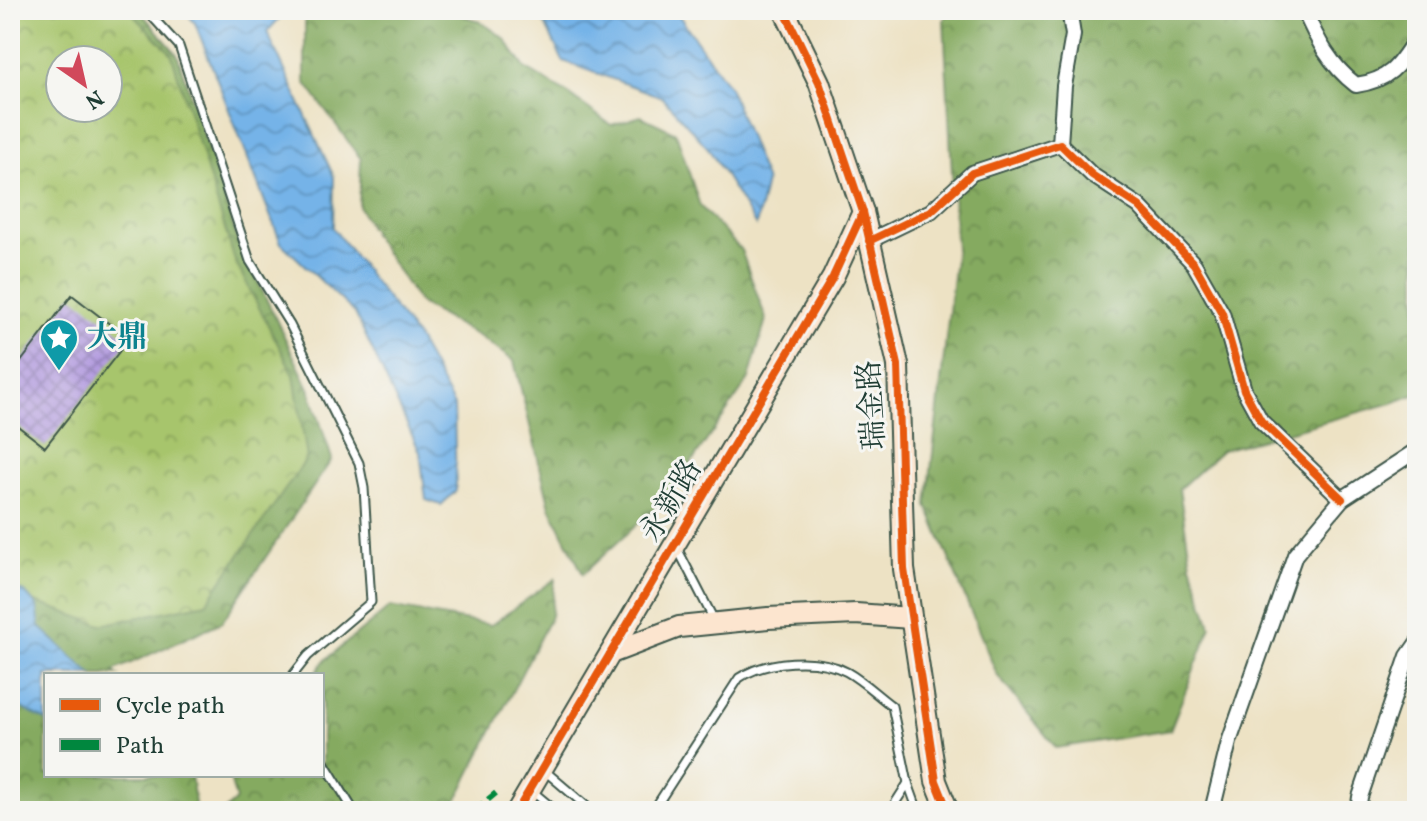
<svg xmlns="http://www.w3.org/2000/svg" width="1427" height="821" viewBox="0 0 1427 821" font-family="Vollkorn,'Noto Serif SC',serif">
	<style>
		.forest { fill: url(#forest-crowns); stroke: #52744a; stroke-width: 2; fill-rule: evenodd }
		.park { fill: url(#park-crowns); stroke: #638150; stroke-width: 2; fill-rule: evenodd }
		.water { fill: url(#water-waves); stroke: #4a788e; stroke-width: 2 }
		.building { fill: url(#building-cross-hatch) }
		.lines { fill: none; stroke-linecap: round; stroke-linejoin: round }
		.lane-casing { stroke: #3e564a; stroke-width: 11 }
		.street-casing { stroke: #3e564a; stroke-width: 18 }
		.secondary-casing { stroke: #3e564a; stroke-width: 24 }
		.lane { stroke: #fff; stroke-width: 7 }
		.street { stroke: #fff; stroke-width: 14 }
		.secondary { stroke: #fce5cf; stroke-width: 20 }
		.quiet { stroke: #00873e; stroke-width: 6; stroke-dasharray: 12 6; stroke-linecap: butt }
		.cycleway-casing { stroke: #f6f6f2; stroke-width: 13 }
		.cycleway { stroke: #e8590c; stroke-width: 8 }
		.labels { text-anchor: middle; dominant-baseline: central; stroke-width: 6; stroke-linejoin: round; paint-order: stroke }
		.culture-label { font-size: 30px; font-weight: bold; fill: #0d838f; stroke: #f6f6f2; text-anchor: start }
		.street-label { font-size: 30px; fill: #1f3d34; stroke: #f6f6f2 }
	</style>
	<defs>
		<pattern id="forest-crowns" width="20" height="18" patternUnits="userSpaceOnUse" patternTransform="scale(2)"><rect width="20" height="18" fill="#85aa60"/><path d="M2 6a3 3 0 1 1 6 0M12 15a3 3 0 1 1 6 0" fill="none" stroke="#6c8c50"/></pattern>
		<pattern id="park-crowns" width="20" height="18" patternUnits="userSpaceOnUse" patternTransform="scale(2)"><rect width="20" height="18" fill="#a7c56c"/><path d="M2 6a3 3 0 1 1 6 0M12 15a3 3 0 1 1 6 0" fill="none" stroke="#87a15a"/></pattern>
		<pattern id="water-waves" width="16" height="10" patternUnits="userSpaceOnUse" patternTransform="scale(2)"><rect width="16" height="10" fill="#75b3e8"/><path d="M0 5q4-4 8 0t8 0" fill="none" stroke="#5f93bd"/></pattern>
		<pattern id="building-cross-hatch" width="8" height="8" patternUnits="userSpaceOnUse" patternTransform="scale(2)"><rect width="8" height="8" fill="#b39bdf"/><path d="M0 0l8 8M0 8l8-8" fill="none" stroke="#9180b6"/></pattern>
	</defs>
	<rect width="100%" height="100%" fill="#f6f6f2"/>
	<filter id="ink" filterUnits="userSpaceOnUse"><feTurbulence type="fractalNoise" baseFrequency=".0125" numOctaves="2"/><feDisplacementMap in="SourceGraphic" scale="16" xChannelSelector="R" yChannelSelector="G"/><feConvolveMatrix kernelMatrix="1 2 1 2 8 2 1 2 1" color-interpolation-filters="sRGB"/></filter>
	<filter id="wash" filterUnits="userSpaceOnUse"><feTurbulence type="fractalNoise" baseFrequency=".006" numOctaves="4" result="noise"/><feDisplacementMap in="SourceGraphic" scale="32" xChannelSelector="R" yChannelSelector="G"/><feGaussianBlur stdDeviation="1.8" result="paint"/><feColorMatrix in="noise" values="0 0 0 0 0 0 0 0 0 0 0 0 0 0 0 0 0 1.4 0 .05"/><feComposite in="paint" operator="in"/></filter>
	<g filter="url(#wash)">
		<rect width="100%" height="100%" fill="#ede2c4"/>
		<!-- forest -->
		<g class="forest">
			<path d="M10,10H139L177,54L237,238L309,388L332,459L222,622L113,671L118,675H46V775H191L196,811H10V480L77,149ZM60,60H108V108H60Z"/>
			<path d="M311,10H446L481,22L504,38L525,68L567,93L611,125L641,116L676,133L700,206L741,250L766,319L749,379L669,495L583,574L550,507L514,361L480,337L420,304L375,237L359,207L361,159L305,82V18Z"/>
			<path d="M949,10H1417V394L1392,403L1222,450L1179,489L1191,564L1211,626L1170,730L1056,748L997,675L927,505L956,250L944,20Z"/>
			<path d="M555,579L551,616L451,811H225L236,800L229,775H322V675H315L324,661L390,607L491,625Z"/>
		</g>
		<!-- park -->
		<path class="park" d="M10,10H129L171,53L235,261L294,375L307,458L206,603L101,625L10,593ZM60,60H108V108H60Z"/>
		<!-- water -->
		<g class="water">
			<path d="M184,10H287L267,32L334,177L333,228L418,339L454,406L456,491L441,505L426,500L420,452L355,313L281,243L195,23Z"/>
			<path d="M538,10H675L729,87L766,182L756,226L708,148L662,97L563,61Z"/>
			<path d="M10,588L25,592L37,606L40,627L92,675H46V721L10,702Z"/>
		</g>
		<g id="blocks">
			<!-- building -->
			<path class="building" d="M72,295L129,339L45,447L10,420V376Z"/>
		</g>
	</g>
	<g filter="url(#ink)">
		<use href="#blocks" fill-opacity="0" stroke="#3e564a" stroke-width="2"/>
		<g class="lines">
			<defs>
				<g id="lane">
					<path d="M146,10L179,46L250,261L290,325L359,463L364,488L371,602L308,656L293,675"/>
					<path d="M676,546L714,620"/>
					<path d="M322,759L354,811"/>
					<path d="M545,771L592,811"/>
					<path d="M532,791L556,811"/>
					<path d="M653,811L739,678C767,660 817,656 847,672C863,681 877,695 892,706L908,783L918,811"/>
					<path d="M890,811L908,783"/>
				</g>
				<g id="street">
					<path d="M1304,10C1317,40 1330,65 1356,85C1391,80 1399,65 1417,37"/>
					<path d="M1060,144L1064,86L1073,35L1069,10"/>
					<path d="M869,241L931,211L972,173L1060,144L1092,175L1139,206L1194,264L1222,313L1244,390L1261,421L1342,499"/>
					<path d="M1212,811L1229,742L1295,555L1342,499L1417,450"/>
					<path d="M1358,811L1360,797L1408,656L1417,643"/>
				</g>
				<g id="secondary">
					<path d="M784,10L819,82L863,212L898,365L904,569L936,781L948,811"/>
					<path d="M611,653L679,627L768,618L856,614L911,618"/>
					<path d="M517,811L833,277L863,212"/>
				</g>
			</defs>
			<!-- lane casing -->
			<use href="#lane" class="lane-casing"/>
			<!-- street casing -->
			<use href="#street" class="street-casing"/>
			<!-- secondary casing -->
			<use href="#secondary" class="secondary-casing"/>
			<!-- lane -->
			<use href="#lane" class="lane"/>
			<!-- street -->
			<use href="#street" class="street"/>
			<!-- secondary -->
			<use href="#secondary" class="secondary"/>
			<!-- quiet -->
			<path class="quiet" d="M474,811L496,793"/>
			<defs>
				<g id="cycleway">
					<path d="M784,10L819,82L863,212L898,365L904,569L936,781L948,811"/>
					<path d="M869,241L931,211L972,173L1060,144L1092,175L1139,206L1194,264L1222,313L1244,390L1261,421L1342,499"/>
					<path d="M517,811L833,277L863,212"/>
				</g>
			</defs>
			<!-- cycleway casing -->
			<use href="#cycleway" class="cycleway-casing"/>
			<!-- cycleway -->
			<use href="#cycleway" class="cycleway"/>
		</g>
	</g>
	<!-- icons -->
	<defs>
		<symbol id="sight-pin" viewBox="-11 -11 22 30"><path d="M0 17L-7.5 6A9.5 9.5 0 1 1 7.5 6Z" fill="#0f9aa8" stroke="#f6f6f2"/><path d="M0-6L1.8-2.2L6-1.7L2.9 1.2L3.7 5.4L0 3.3L-3.7 5.4L-2.9 1.2L-6-1.7L-1.8-2.2Z" fill="#fff"/></symbol>
	</defs>
	<g fill-rule="evenodd">
		<use href="#sight-pin" x="37" y="316" width="44" height="60"/>
	</g>
	<g class="labels">
		<!-- culture labels -->
		<g class="culture-label">
			<text x="87" y="338">大鼎</text>
		</g>
		<!-- street labels -->
		<g class="street-label">
			<text transform="translate(873 405) rotate(-94)">瑞金路</text>
			<text transform="translate(672 501) rotate(-59)">永新路</text>
		</g>
	</g>
	<!-- margin -->
	<rect width="1427" height="821" fill="none" stroke="#f6f6f2" stroke-width="40"/>
	<!-- legend -->
	<rect x="44" y="673" width="280" height="104" fill="#f6f6f2" stroke="#a0aca6" stroke-width="2"/>
	<rect x="60" y="699" width="40" height="12" fill="#e8590c" stroke="#a0aca6" stroke-width="2"/>
	<text x="116" y="713" font-size="24" fill="#1f3d34">Cycle path</text>
	<rect x="60" y="739" width="40" height="12" fill="#00873e" stroke="#a0aca6" stroke-width="2"/>
	<text x="116" y="753" font-size="24" fill="#1f3d34">Path</text>
	<!-- north arrow -->
	<g transform="translate(84 84) rotate(146)"><circle r="38" fill="#f6f6f2" stroke="#a0aca6" stroke-width="2"/>
	<path d="M0-6L14 30L0 20L-14 30Z" fill="#d1495b"/>
	<text y="-12" font-size="22" font-weight="bold" text-anchor="middle" fill="#1f3d34">N</text>
	</g>
</svg>
